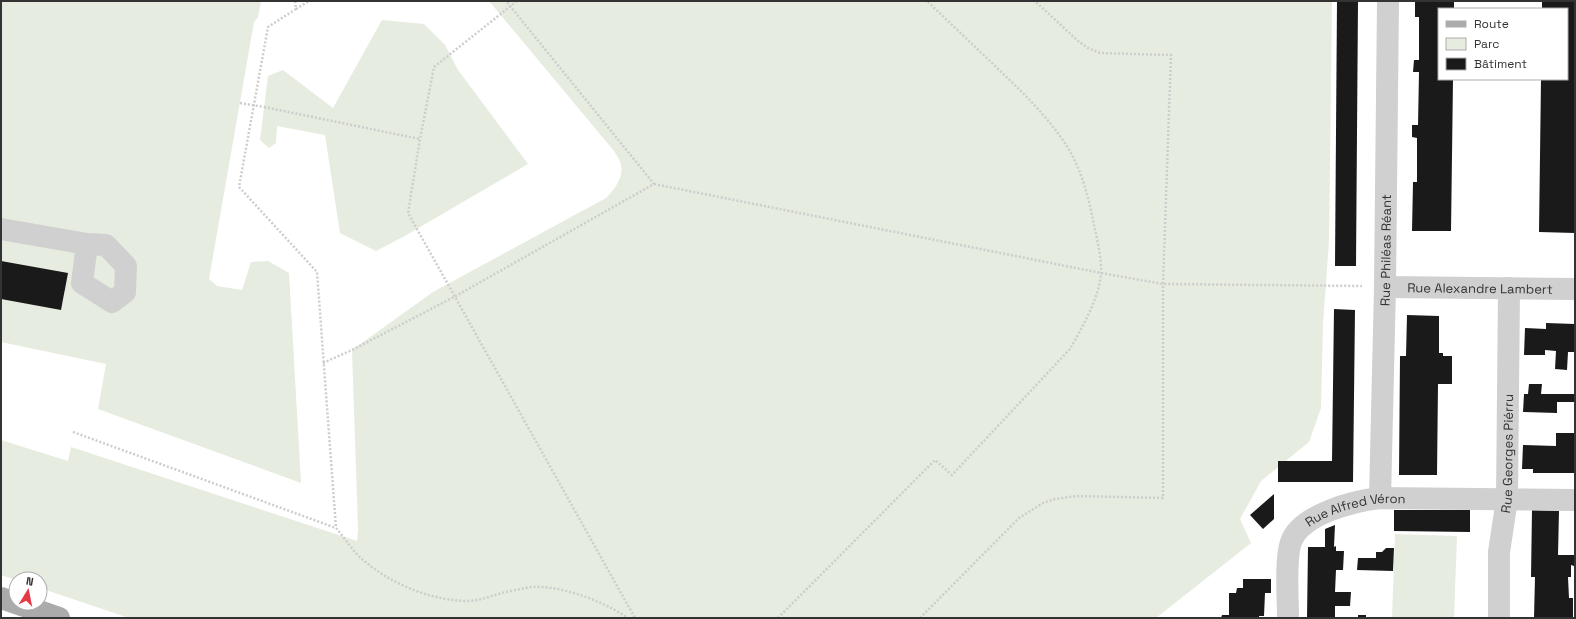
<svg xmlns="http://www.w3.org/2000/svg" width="1576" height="619" viewBox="0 0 1576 619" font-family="'Space Grotesk',sans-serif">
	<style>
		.green { fill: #e6ecdf }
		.building { fill: #1a1a1a }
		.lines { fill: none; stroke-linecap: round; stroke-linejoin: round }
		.path { stroke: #cdcdcd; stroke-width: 2.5; stroke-dasharray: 2 2; stroke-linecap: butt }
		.minor { stroke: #d0d0d0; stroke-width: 22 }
		.major { stroke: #ababab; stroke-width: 22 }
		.path-bridge { stroke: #cdcdcd; stroke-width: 2.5; stroke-dasharray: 2 2; stroke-linecap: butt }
		.labels { text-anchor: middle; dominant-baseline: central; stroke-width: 4; stroke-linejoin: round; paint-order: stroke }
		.street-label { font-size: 13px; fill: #333; stroke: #fff }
	</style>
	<rect width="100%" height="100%" fill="#fff"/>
	<!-- green -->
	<g class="green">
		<path d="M1,1H261L258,17L254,22L209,279L217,286L242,290L251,262L268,261L289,273L301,483L98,409L106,364L1,342Z"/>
		<path d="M489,1H1332L1329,241L1323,324L1321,408L1309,442L1261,481L1240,519L1251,543L1156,618H129L40,588V579L16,580L1,575V440L68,461L71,447L357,541L358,529L352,350L433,292L606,198C613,191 624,178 621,166C621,161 616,155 614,151Z"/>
		<path d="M382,20L424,24L445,45L458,70L528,164L403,237L376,251L340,233L325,135L277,126L276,143L269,148L260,140L268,76L283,70L333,108Z"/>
		<path d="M1395,534L1457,536L1454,618H1392Z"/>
	</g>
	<!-- building -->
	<g class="building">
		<path d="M1337,1H1358L1356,266H1335Z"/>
		<path d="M1415,1H1454V9H1439V79H1453L1451,231H1412L1413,182H1417V138L1412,137V125H1418L1419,72H1413L1414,60H1419V17H1415Z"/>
		<path d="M1542,1H1575L1574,184H1575V233L1539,232L1541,79H1567V9H1542Z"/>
		<path d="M1,261L68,273L61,310L1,299Z"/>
		<path d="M1334,309L1355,310L1353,482H1278V461H1332Z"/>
		<path d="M1407,315L1439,316V353H1443V356H1452V384H1438L1437,475H1399L1400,356H1406Z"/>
		<path d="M1546,323L1575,324V352H1568L1567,370L1555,369L1556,351L1545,350V355H1524L1525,328L1546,329Z"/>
		<path d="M1529,384H1542L1541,394H1575V402H1557V413L1523,412L1524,394H1528Z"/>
		<path d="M1556,433H1575V473H1533V469H1522L1523,445L1556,446Z"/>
		<path d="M1274,494V519L1263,529L1250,515Z"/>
		<path d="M1394,510H1470V532L1394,531Z"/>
		<path d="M1532,510L1559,511L1558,555H1574V566L1571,565V577H1568L1569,598H1573V618H1534L1535,577H1531Z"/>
		<path d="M1335,525L1334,547L1336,546V551H1344L1343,570H1336L1335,592H1351L1350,606H1335V618H1307L1308,547H1325V529Z"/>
		<path d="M1386,548H1394L1393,571L1357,570L1358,558H1376V552H1382Z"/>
		<path d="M1243,579H1271V593H1265L1264,616H1259V618H1221L1222,615H1229V593H1236L1237,588H1243Z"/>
		<rect x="1358" y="615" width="8" height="3"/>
	</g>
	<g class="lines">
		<!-- path -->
		<g class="path">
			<path d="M295,1L296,9L268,27L239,187L317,272L336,528"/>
			<path d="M517,1L434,67L420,139L408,213L635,618"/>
			<path d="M296,9L309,1"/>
			<path d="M264,107L420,139"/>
			<path d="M654,184L1101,273L1163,284L1362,286"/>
			<path d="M323,363L352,350L454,297L654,184L506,1"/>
			<path d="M73,432L336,528C345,538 353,552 363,560C391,584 430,600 466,601C482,601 495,594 510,591C517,590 524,588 531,587C561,585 603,601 628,618"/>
			<path d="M778,618L935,460L952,475L1070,349C1082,328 1099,298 1101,274C1102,261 1097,238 1094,225C1089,199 1082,171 1068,148C1048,116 1020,90 993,64C971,43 949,22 927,1"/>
			<path d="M920,618L1019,518L1043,503L1055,499L1077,496L1163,498V284L1171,55L1100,53L1088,48L1078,41L1035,1"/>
		</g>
		<!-- minor -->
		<g class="minor">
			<path d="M1,229L87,244L106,245L126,266L125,292L112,302L82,283L87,244"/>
			<path id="s1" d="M1385,287L1575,289"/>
			<path id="s2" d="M1380,498L1385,287L1388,1"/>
			<path id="s3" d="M1288,618C1288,599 1285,558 1291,542C1301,514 1354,501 1380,498L1575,500"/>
			<path id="s4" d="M1499,618V552L1507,499L1509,288"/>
		</g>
		<!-- major -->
		<path class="major" d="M1,598L59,618"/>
		<!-- path-bridge -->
		<path class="path-bridge" d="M240,103L264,107"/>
	</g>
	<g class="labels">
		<!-- street labels -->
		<g class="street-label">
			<text stroke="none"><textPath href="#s2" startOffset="248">Rue Philéas Réant</textPath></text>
			<text stroke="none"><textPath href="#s1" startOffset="95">Rue Alexandre Lambert</textPath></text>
			<text stroke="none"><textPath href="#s4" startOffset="165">Rue Georges Piérru</textPath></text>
			<text stroke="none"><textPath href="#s3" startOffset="153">Rue Alfred Véron</textPath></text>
		</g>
	</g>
	<!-- border -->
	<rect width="1576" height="619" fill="none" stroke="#333333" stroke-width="4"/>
	<!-- legend -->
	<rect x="1438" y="8" width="130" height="72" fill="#ffffff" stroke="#adadad"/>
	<rect x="1446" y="21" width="20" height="6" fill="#ababab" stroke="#adadad"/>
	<text x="1474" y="28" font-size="12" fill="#333333">Route</text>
	<rect x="1446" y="38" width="20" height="12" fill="#e6ecdf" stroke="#adadad"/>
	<text x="1474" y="48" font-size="12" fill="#333333">Parc</text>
	<rect x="1446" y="58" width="20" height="12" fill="#1a1a1a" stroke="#adadad"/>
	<text x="1474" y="68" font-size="12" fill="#333333">Bâtiment</text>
	<!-- north arrow -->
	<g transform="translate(28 591) rotate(10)"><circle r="19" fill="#ffffff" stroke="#adadad"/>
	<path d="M0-3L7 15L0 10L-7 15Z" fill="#e63946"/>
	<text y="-6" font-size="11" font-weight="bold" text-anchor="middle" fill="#333333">N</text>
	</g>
</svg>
